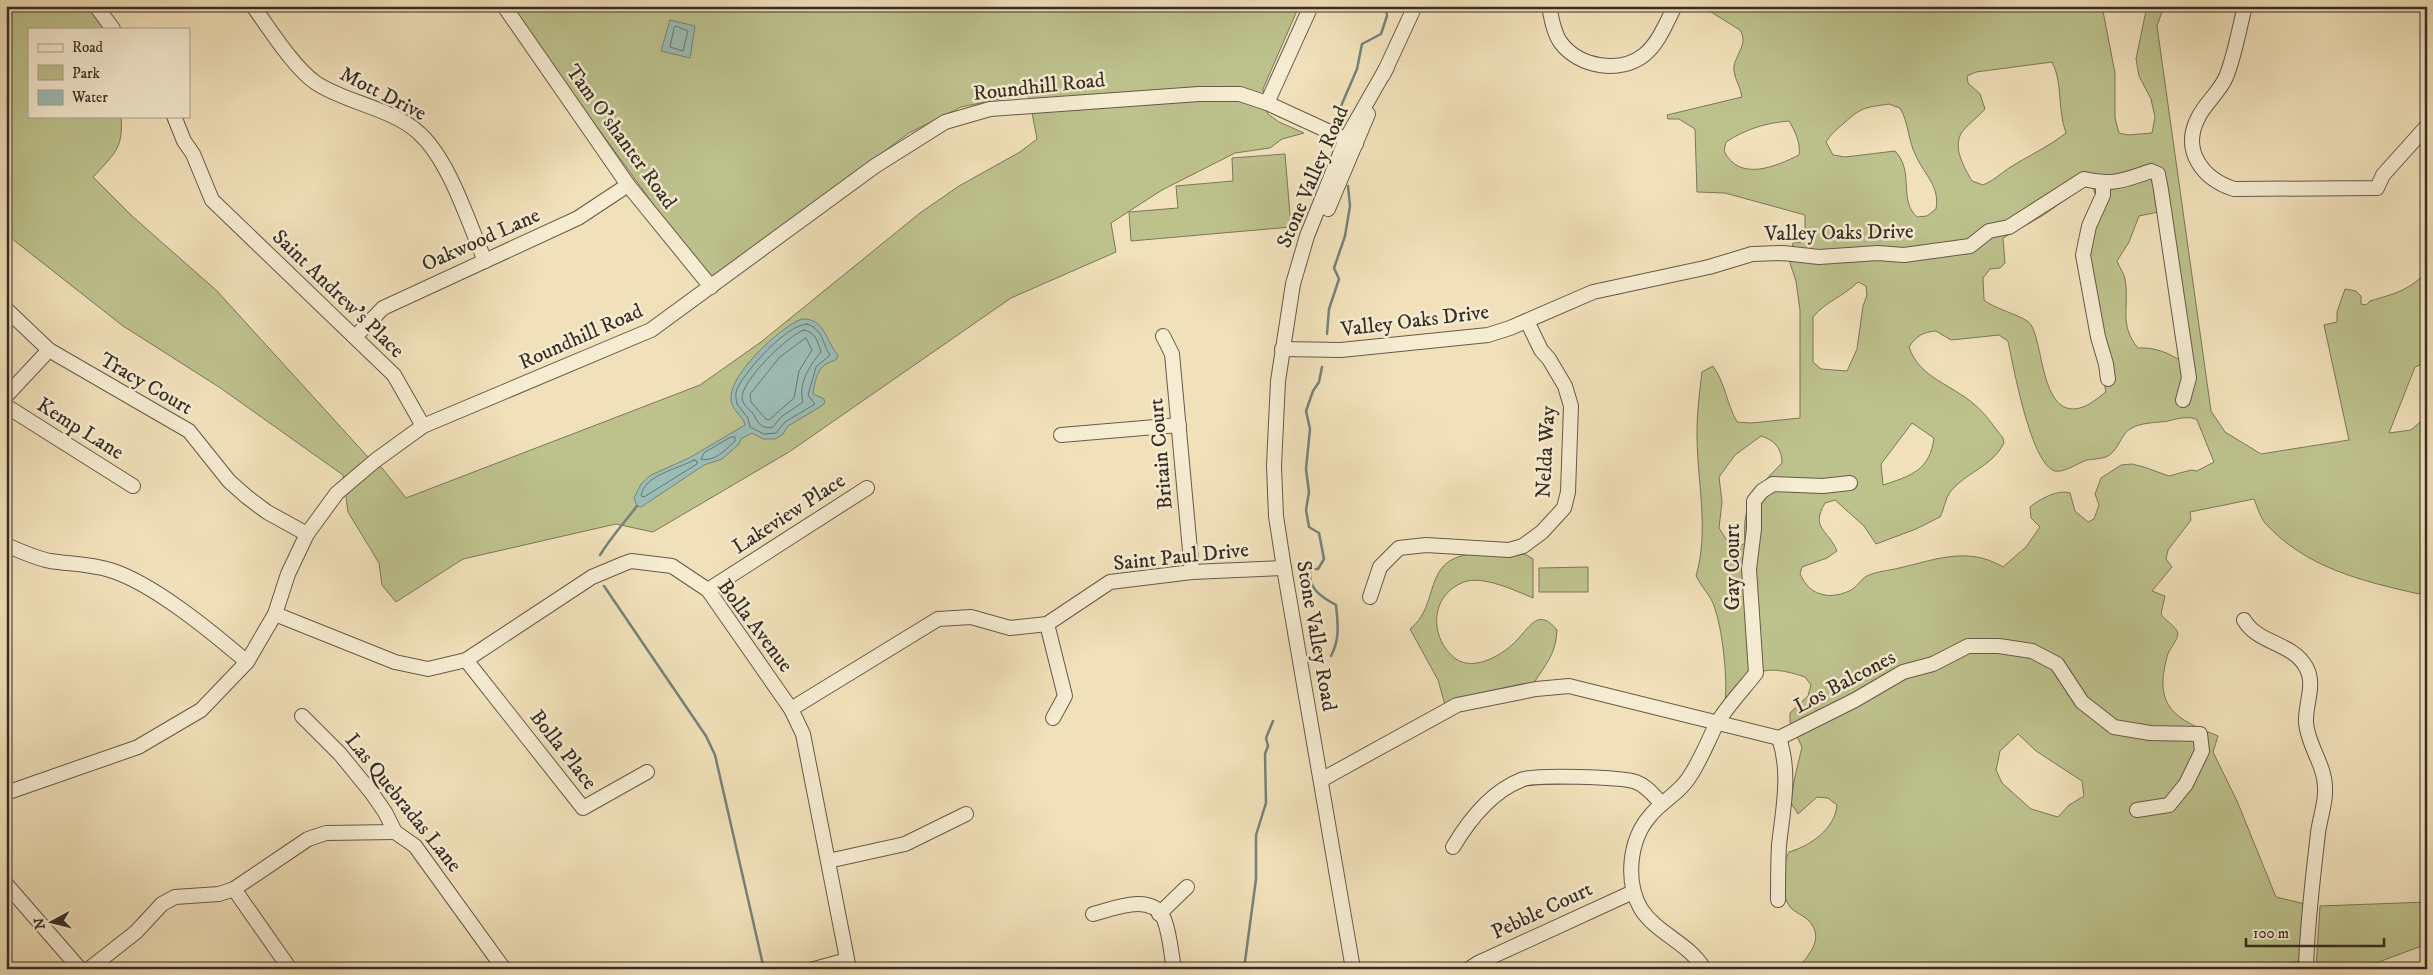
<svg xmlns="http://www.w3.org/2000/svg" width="2433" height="975" viewBox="0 0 2433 975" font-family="'IM FELL DW Pica',serif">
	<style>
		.green { fill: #bdc28d; stroke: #7a7758; fill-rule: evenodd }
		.water { fill: #9cbcb6; stroke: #74827c }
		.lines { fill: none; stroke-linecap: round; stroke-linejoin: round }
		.shore { stroke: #6a746d; stroke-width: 1 }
		.stream { stroke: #74827c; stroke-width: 2.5 }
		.minor-casing { stroke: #66594a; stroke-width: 16 }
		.minor { stroke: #f6ecd2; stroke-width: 14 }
		.labels { text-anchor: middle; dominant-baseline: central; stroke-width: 5; stroke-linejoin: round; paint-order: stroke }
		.street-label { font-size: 21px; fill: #372c24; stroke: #f6ecd2 }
	</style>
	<rect width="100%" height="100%" fill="#f1e1ba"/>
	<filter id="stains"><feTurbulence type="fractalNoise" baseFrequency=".004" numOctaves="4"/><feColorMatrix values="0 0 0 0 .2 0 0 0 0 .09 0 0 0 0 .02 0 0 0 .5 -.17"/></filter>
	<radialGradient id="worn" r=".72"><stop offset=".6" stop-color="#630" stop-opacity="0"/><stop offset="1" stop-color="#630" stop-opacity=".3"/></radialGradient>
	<!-- green -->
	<g class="green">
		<path d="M6,6H92L109,29H29V116H121C124,149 113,155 93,177L132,216L217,291L367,456L382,468L406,498L700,385L761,342L920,213L959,186L1020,152L1037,139L1029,96L1006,98L961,107L909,133L715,276L710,277L704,274L509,6H1299L1263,89L1268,114L1279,122L1304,133L1282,139L1270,148L1235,153L1162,190L1111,223L1116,252L1011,298L789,452L653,532L616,524L463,559L396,602L382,585L379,563L348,512L343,475L219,387L123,326L6,234Z"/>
		<path d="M1683,6H1782L1798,10L1811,6H2102L2115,73V118L2119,133L2128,135L2152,133L2155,117L2151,99L2139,76L2136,59L2147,6H2164L2157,26L2211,411L2225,432L2261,454L2349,440L2324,325L2337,322V312L2345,289L2356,291L2361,296V304L2366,305L2370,301C2393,294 2412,290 2427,270V362L2415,367L2389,433L2411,430L2427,416V586L2419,594C2362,581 2306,568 2265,523C2260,517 2257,506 2254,499L2190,512L2191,520L2168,550L2166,559L2172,567L2152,591L2165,596L2161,614C2165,621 2174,624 2178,633C2177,643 2169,648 2167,657C2153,708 2176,719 2218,736L2213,752L2237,801L2276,897L2305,904L2299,961L2270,969H1797C1807,957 1823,941 1812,925C1808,917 1797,914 1791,908C1779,894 1781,867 1789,852C1810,846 1835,829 1837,805L1828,798L1817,797L1798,814L1791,803L1794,781L1802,747L1790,722V713L1808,696L1811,685L1805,677C1763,663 1752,670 1725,702C1728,678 1722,620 1711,599C1706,591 1700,584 1696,576C1710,528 1696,478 1697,429C1697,410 1700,390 1702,372L1713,366C1726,385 1726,402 1737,422L1751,423L1800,418V310L1796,281L1790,263L1793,243L1801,242L1805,233V215L1725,193L1697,192L1695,129L1679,119H1668L1667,115L1742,97C1741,88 1735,80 1734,71C1732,57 1750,45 1740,30L1711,12ZM2052,62C2063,82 2057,108 2066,133C2048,147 2028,156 2009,168C2000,174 1993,181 1983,185L1972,181C1964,167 1952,147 1962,132C1968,124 1978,117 1985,109L1980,94L1968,83L1967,76L1976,72ZM1889,104L1900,108C1909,123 1908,141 1916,156C1925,176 1940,186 1936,209L1927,216L1917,217C1898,200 1915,172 1895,151L1845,157L1833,155L1826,142C1831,134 1836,130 1843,124C1862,107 1863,108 1889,104ZM1789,121C1795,131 1801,143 1799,155C1775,167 1739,182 1724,151L1726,142C1746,129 1765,123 1789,121ZM2085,186L2093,188L2096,196L2081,230L2076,256L2106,392C2099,397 2091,404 2083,407C2041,422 2044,345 2031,325C2026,316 1996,310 1984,300L1983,278L1990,269L2000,268L2005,263L2003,238L2042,216ZM2158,212L2190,397L2183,362C2169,353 2155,347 2138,348C2118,324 2130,306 2125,279C2124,273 2119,267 2117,261L2129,242L2139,216ZM1858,282L1866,286L1867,295L1863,306L1857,349L1847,371L1821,369L1813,362V317C1825,302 1844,296 1858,282ZM1936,331L1951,340L1999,335L2008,341C2013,365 2031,465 2055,471C2064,473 2078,463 2087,460C2093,459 2100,459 2106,457C2119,451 2120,435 2130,429C2141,422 2156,423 2168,421C2176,419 2190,415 2197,420L2214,462L2197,471L2191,470L2169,476L2144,467L2132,464L2121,465L2101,478L2095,494L2099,505L2094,519L2088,522L2075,511L2070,493C2058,489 2040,499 2030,507L2031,518L2040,527L2026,547L2003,567C1967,545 1932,561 1895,569C1885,571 1874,572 1865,577C1861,580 1858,585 1854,588C1848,593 1833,597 1825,595C1812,593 1805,585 1800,574L1802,567L1827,558L1837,551C1828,529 1810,529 1825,503L1835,500L1864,526L1876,544L1916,529L1940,517C1944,510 1945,499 1950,492C1966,472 1992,467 2004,443L2003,438C1994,427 1986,414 1975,405C1953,385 1919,378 1909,347C1916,336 1923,332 1936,331ZM1912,423L1934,438C1930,470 1911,476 1883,485L1881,464ZM1761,436C1775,440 1782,449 1782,463C1754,492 1742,501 1745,543L1733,550L1719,528L1722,502L1719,477L1735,455ZM2018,734L2036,751L2082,781L2084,796L2069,805L2058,817L2031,809L2002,783L1996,770L2000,751Z"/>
		<path d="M1285,154L1291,227L1131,241L1129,212L1178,208L1176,186L1233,181L1232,158Z"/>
		<path d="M1471,554L1511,556L1525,554L1533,559V598C1516,591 1483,575 1464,582C1429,595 1429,639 1456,659C1475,672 1504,654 1517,640C1531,625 1539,608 1557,630C1556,654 1546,664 1533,684L1445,705L1438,680L1410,629C1441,605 1421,560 1471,554Z"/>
		<path d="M1588,567V592H1539V568Z"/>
		<path d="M2427,902V944L2360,969H2316L2320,906Z"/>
	</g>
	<!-- water -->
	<g class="water">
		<path d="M670,20L695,26L690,58L661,51Z"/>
		<path d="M802,319C825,318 826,342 838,355L837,359C834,362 830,361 826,364C817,369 814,385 813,394L824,399L825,402L823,405L788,426L783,434L775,439H763L752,433L741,439L739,444L722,459L704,465L641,507L637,506L634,498L641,484L651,475L689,458L745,425C743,415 731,411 731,398C729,375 781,326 802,319Z"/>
	</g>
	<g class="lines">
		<!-- shore -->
		<g class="shore">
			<path d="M676,26L688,31L683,51L670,47L674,28Z"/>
			<path d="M807,324C823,329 822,343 830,355L816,367L808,395L815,404L785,422L776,433L764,434L750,427L748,418L737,404C736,399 735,394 737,389C746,370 786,325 807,324Z"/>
			<path d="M804,330C816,332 818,343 821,352C809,366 798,384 803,402L781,417L773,427C764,430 758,424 755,417C752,410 743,407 742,398C741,381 788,335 804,330Z"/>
			<path d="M806,338L812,350L799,371L794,398L769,420L766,419L751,402L750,394L779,358Z"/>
			<path d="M731,437H735V441C725,450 715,462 701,459L704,453Z"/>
			<path d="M694,460L697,461V464L644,497L641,496C644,475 678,469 694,460Z"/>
		</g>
		<!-- stream -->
		<g class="stream">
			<path d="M1338,113L1357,69L1362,44L1381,34L1387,16L1386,6"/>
			<path d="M1327,334L1329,309L1339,279L1334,268L1345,236L1350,206L1348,186"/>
			<path d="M1322,367L1319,382L1313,391L1306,411L1310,429L1306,469L1309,492L1306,510L1309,527L1319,533L1324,559L1318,569H1311C1306,587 1321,597 1336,605C1338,624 1340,639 1331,656"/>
			<path d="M600,555C611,537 624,523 637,506"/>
			<path d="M604,586L706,736L715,755L764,969"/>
			<path d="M1244,969L1256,879V835L1266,803L1265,754L1268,746L1266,738L1273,721"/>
		</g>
		<defs>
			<g id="minor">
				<path d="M96,6L113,29"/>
				<path d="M253,6C269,28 294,68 316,83C344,102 394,109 419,133C450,161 468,222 485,261"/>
				<path d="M504,6L628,185L711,287"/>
				<path d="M1549,6C1551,17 1554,34 1561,43C1579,67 1620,74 1644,55C1659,43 1666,23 1675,6"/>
				<path d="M2245,6C2239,29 2235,55 2226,77C2219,93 2205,103 2198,118C2181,151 2203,179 2234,189L2377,188L2383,175L2427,126"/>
				<path d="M1383,75L1415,6"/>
				<path d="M1267,103L1311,6"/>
				<path d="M174,116L184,141L193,154L212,200L394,375L423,426"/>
				<path d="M2103,184V195L2089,226L2083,255L2098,337L2106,364L2108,379"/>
				<path d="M1328,209L1368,114"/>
				<path d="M6,309L49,350L189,431L229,481L247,497L267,512L307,534"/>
				<path d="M1163,336L1172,354L1192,572"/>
				<path d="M355,337L383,308L578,218L628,185"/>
				<path d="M1282,349L1341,350L1488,335L1510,328L1593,292L1709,267L1752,254L1783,253L1819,257L1878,253L1904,255L1970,246L1989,231L2009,227L2084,179C2112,186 2125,180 2151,171L2158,174L2161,190L2189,378L2183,400"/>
				<path d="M6,396L49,350"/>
				<path d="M6,406L133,486"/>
				<path d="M1061,435L1179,425"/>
				<path d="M6,545C20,551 35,558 50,561C70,564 90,564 110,570C153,583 213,633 247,662"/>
				<path d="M708,590L867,488"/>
				<path d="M1370,597L1380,567L1399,548L1426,545L1509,550L1523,546L1542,532L1564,508L1568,492L1571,406L1565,386L1549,359L1541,350L1527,321"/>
				<path d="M275,614L395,662L428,669L466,660L592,577L623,564L631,561L672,566L708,590L791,709L803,734L849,969"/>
				<path d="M2244,620C2258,644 2292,642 2306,667C2316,685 2305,703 2306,723C2308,746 2325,765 2325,788C2326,803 2320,817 2318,833C2313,878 2307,923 2306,969"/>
				<path d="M1047,624L1065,696L1053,718"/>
				<path d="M466,660L583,808L647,772"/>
				<path d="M791,709L938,619L971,617L1010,628L1047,624L1110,582L1192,572L1284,568"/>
				<path d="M302,716L340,754L371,792L385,812L395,832L415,846L504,969"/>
				<path d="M1779,738L1855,700L1903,672L1933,664L1968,646H1999L2032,651L2057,664L2082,702L2114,727L2150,733L2200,734L2202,751L2186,784L2169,805L2137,810"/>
				<path d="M1321,780L1457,705L1536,689L1569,686L1779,738"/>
				<path d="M6,793L138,747L201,710L247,662L275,614L288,574L307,534L337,493L376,460L423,426L651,330L875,166L945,122L990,109L1199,94H1240L1267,103L1356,144"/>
				<path d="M1453,847C1469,820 1491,792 1521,780C1533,774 1622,777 1636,782C1647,786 1654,796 1662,804"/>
				<path d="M828,861L905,844L966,814"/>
				<path d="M6,884L80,969"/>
				<path d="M234,889L290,969"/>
				<path d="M1778,900C1778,882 1778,863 1779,845C1783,809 1791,773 1779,738"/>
				<path d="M1093,914C1113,909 1152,892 1164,919C1170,934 1171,953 1174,969"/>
				<path d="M1159,914L1187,887"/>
				<path d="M89,969L136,932L162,904L175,897L219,894L234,889L308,839L326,833L395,832"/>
				<path d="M814,969L847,960"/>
				<path d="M1353,969L1284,568L1276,516L1274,466L1278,381L1293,284L1307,236L1346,139L1387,67"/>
				<path d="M1469,969L1478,963L1633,892"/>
				<path d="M1704,969C1689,943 1657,934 1641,909C1625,882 1629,840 1650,816C1661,802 1678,794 1688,779C1700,762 1707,743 1716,725C1726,707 1743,690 1756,673L1749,569L1754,529V501L1762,491L1773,484L1823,486L1850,483"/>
			</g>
		</defs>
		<!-- minor casing -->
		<use href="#minor" class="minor-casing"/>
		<!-- minor -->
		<use href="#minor" class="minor"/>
	</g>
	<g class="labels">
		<!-- street labels -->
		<g class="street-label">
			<text transform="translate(1039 87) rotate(-6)">Roundhill Road</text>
			<text transform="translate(383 94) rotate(27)">Mott Drive</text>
			<text transform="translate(621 137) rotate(54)">Tam O'shanter Road</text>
			<text transform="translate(1313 177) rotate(-67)">Stone Valley Road</text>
			<text transform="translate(1839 233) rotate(-1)">Valley Oaks Drive</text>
			<text transform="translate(481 240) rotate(-24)">Oakwood Lane</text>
			<text transform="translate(338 294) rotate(44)">Saint Andrew's Place</text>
			<text transform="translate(1415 321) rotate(-7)">Valley Oaks Drive</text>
			<text transform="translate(581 337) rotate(-24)">Roundhill Road</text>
			<text transform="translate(146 384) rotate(30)">Tracy Court</text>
			<text transform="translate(80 429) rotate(32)">Kemp Lane</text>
			<text transform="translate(1546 452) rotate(-87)">Nelda Way</text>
			<text transform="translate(1161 454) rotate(-95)">Britain Court</text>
			<text transform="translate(789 514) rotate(-33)">Lakeview Place</text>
			<text transform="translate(1181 557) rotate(-6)">Saint Paul Drive</text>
			<text transform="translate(1733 567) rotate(-90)">Gay Court</text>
			<text transform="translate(755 626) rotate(53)">Bolla Avenue</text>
			<text transform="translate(1316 636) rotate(80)">Stone Valley Road</text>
			<text transform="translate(1845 682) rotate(-28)">Los Balcones</text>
			<text transform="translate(563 750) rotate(52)">Bolla Place</text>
			<text transform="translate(403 803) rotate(51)">Las Quebradas Lane</text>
			<text transform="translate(1542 911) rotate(-25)">Pebble Court</text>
		</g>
	</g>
	<!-- margin -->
	<rect width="2433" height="975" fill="none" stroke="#f1e1ba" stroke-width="25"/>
	<rect x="8" y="8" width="2418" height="960" fill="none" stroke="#372c24" stroke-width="2.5"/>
	<rect x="12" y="12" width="2408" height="950" fill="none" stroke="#372c24"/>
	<!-- legend -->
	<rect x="28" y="28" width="162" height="90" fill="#f6ecd2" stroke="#aa9f8c"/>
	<rect x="38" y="44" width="25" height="8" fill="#f6ecd2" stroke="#aa9f8c"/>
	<text x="72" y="52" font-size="15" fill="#372c24">Road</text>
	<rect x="38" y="65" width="25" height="15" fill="#bdc28d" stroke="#aa9f8c"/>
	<text x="72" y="78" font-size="15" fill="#372c24">Park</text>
	<rect x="38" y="90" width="25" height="15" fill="#9cbcb6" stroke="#aa9f8c"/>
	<text x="72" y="102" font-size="15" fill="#372c24">Water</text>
	<!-- north arrow -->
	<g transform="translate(52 922) rotate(263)" stroke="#f6ecd2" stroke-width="4" paint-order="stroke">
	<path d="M0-4L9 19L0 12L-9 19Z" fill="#372c24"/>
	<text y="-8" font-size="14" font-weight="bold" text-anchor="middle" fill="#372c24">N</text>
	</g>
	<!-- scale -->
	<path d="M2246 938v8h138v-8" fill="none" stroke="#372c24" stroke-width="2.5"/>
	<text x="2253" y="938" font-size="15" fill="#372c24" stroke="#f6ecd2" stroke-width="4" paint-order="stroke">100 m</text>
	<rect width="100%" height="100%" filter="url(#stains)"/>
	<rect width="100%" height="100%" fill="url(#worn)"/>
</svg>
